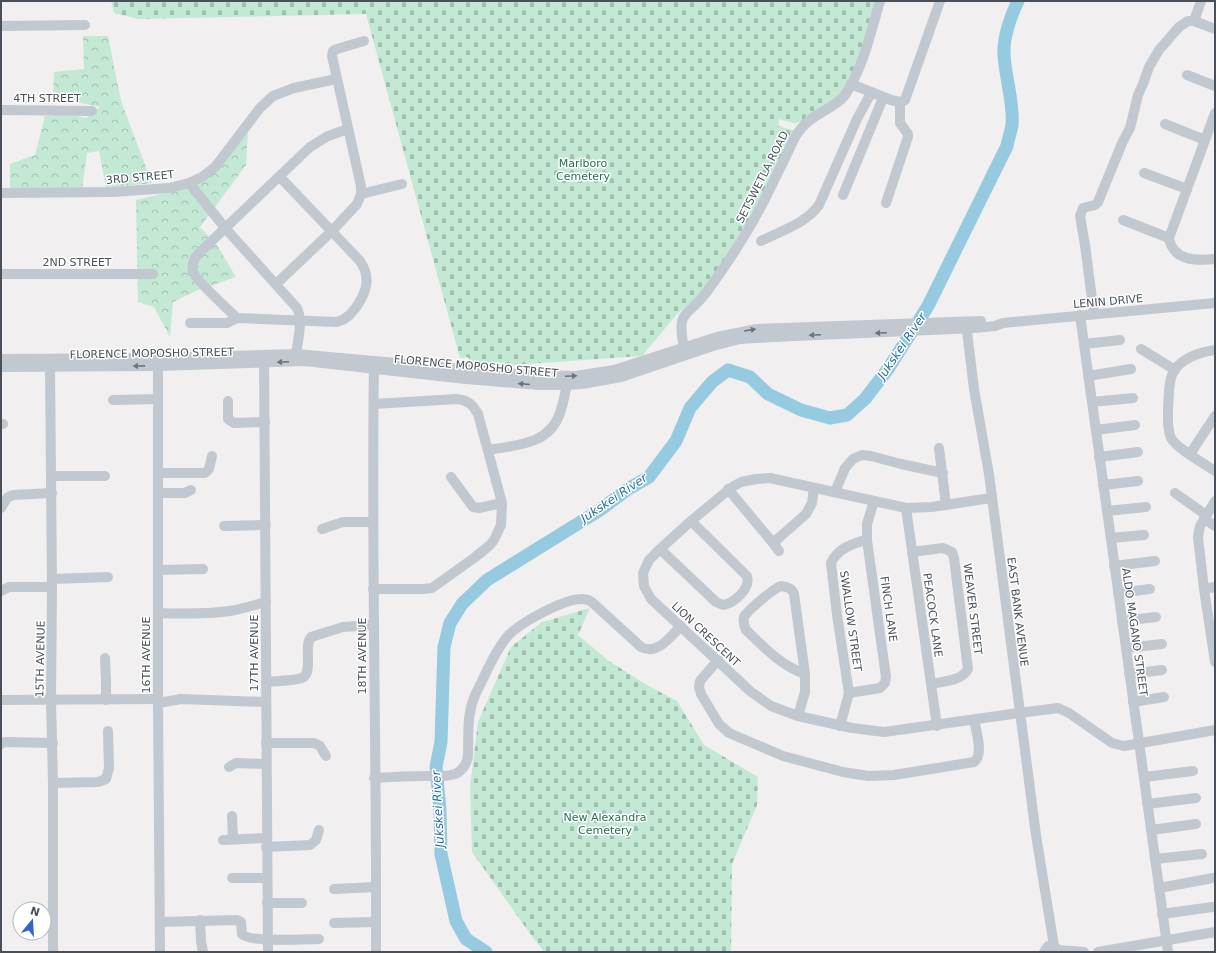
<svg xmlns="http://www.w3.org/2000/svg" width="1216" height="953" viewBox="0 0 1216 953" font-family="'DejaVu Sans',sans-serif">
<style>
.forest{fill:url(#forest-crowns)}
.cemetery{fill:url(#cemetery-stones)}
.lines{fill:none;stroke-linecap:round;stroke-linejoin:round}
.river{stroke:#95cae0;stroke-width:13}
.minor{stroke:#c1c8cf;stroke-width:10}
.oneway{fill:#6d747d}
.labels{text-anchor:middle;stroke-width:3;stroke-linejoin:round;paint-order:stroke}
.street-label{font-size:11px;fill:#49505a;stroke:#fff}
.park-label{font-size:11px;fill:#237252;stroke:#fff}
.water-label{font-size:12px;font-style:italic;fill:#1f7397;stroke:#fff}
</style>
<defs>
<pattern id="forest-crowns" width="20" height="18" patternUnits="userSpaceOnUse"><rect width="20" height="18" fill="#c3e9d5"/><path d="M2 6a3 3 0 1 1 6 0M12 15a3 3 0 1 1 6 0" fill="none" stroke="#a0bfb0"/></pattern>
<pattern id="cemetery-stones" width="16" height="16" patternUnits="userSpaceOnUse"><rect width="16" height="16" fill="#c3e9d5"/><path d="M2 7V4a2 2 0 0 1 4 0v3zM10 15v-3a2 2 0 0 1 4 0v3z" fill="#a0bfb0"/></pattern>
</defs>
<rect width="100%" height="100%" fill="#f1efef"/>
<g class="forest">
<path d="M83,36H108L121,101L152,183L106,188L99,151L87,153L82,190L10,192V164L35,155L45,116H77L86,118L100,107L53,97L54,72L84,69Z"/>
<path d="M248,132L246,165L200,227L217,245L236,277L198,290L173,302L170,337L154,307L138,302L136,200L174,191L217,169Z"/>
</g>
<g class="cemetery">
<path d="M111,1H878L856,73L841,99L804,121L793,123L779,119L778,126L796,131L761,203L704,291L678,313L642,356L484,367C476,366 472,364 468,357L460,358L366,14L138,19L114,13Z"/>
<path d="M590,608L578,635L609,661L647,685L677,701L704,745L758,777L757,805L732,864L731,952H544L526,928L472,852L470,787L478,722L511,647L542,622Z"/>
</g>
<g class="lines">
<path class="river" d="M486,952L466,939L456,921L441,854L440,810L436,767L441,742L444,647L450,623L462,604L487,580L600,510L628,489L649,477L676,441L690,408L712,382L728,370L750,377L768,394L801,410L830,418L847,415L865,399L888,369L928,306L1007,146C1008,139 1011,132 1012,125C1014,102 1005,77 1004,54C1003,38 1011,15 1018,1"/>
<g class="minor">
<path d="M1194,21L1201,1"/>
<path d="M1,26L85,25"/>
<path d="M1187,75L1215,86"/>
<path d="M851,84L891,100L900,102L905,100L940,1"/>
<path d="M1,110L92,111"/>
<path d="M1215,113L1169,238C1173,261 1196,261 1215,259"/>
<path d="M1165,124L1205,140"/>
<path d="M1144,173L1187,189"/>
<path d="M189,183L226,229L297,308C303,321 298,340 296,354"/>
<path d="M1,193L113,192L169,188L189,183L202,177L215,167L260,108L273,96L294,88L336,79"/>
<path d="M361,194L402,184"/>
<path d="M843,195L883,98"/>
<path d="M886,203L908,137V134L900,123V102"/>
<path d="M1123,220L1169,238"/>
<path d="M761,241C781,231 805,224 819,205L857,119L871,93"/>
<path d="M1,274H153"/>
<path d="M276,284L332,231L357,204L361,194V186L332,56L333,51L337,49L364,41"/>
<path d="M1094,314L1085,245L1080,216L1083,208L1095,205L1098,202L1123,141L1130,128L1138,95L1143,84L1149,67L1159,50L1179,27L1188,21H1194L1215,29"/>
<path d="M1080,315L1168,952"/>
<path d="M237,318C228,309 197,282 193,272C191,265 194,259 198,254L310,147L328,136L348,129"/>
<path d="M190,323H227L237,318L337,322C347,319 351,314 357,306C367,291 371,277 360,261L280,177"/>
<path d="M966,323L974,389L989,474L1036,835L1054,946"/>
<path d="M1084,344L1120,340"/>
<path d="M684,347C676,309 687,318 706,293C727,264 747,234 763,203C771,187 779,170 787,154C791,146 794,137 800,130C812,113 835,109 845,95C863,69 871,31 880,1"/>
<path d="M1141,349L1175,370"/>
<path d="M1215,350C1200,352 1178,359 1172,375C1168,385 1169,398 1168,408C1168,417 1167,430 1171,438C1176,448 1205,464 1215,471"/>
<path d="M264,356L268,952"/>
<path d="M1,359L158,358L296,354L530,375L576,376L614,370L717,337L757,329L981,321"/>
<path d="M158,360V699L160,952"/>
<path d="M374,363C371,559 377,756 376,952"/>
<path d="M1,367L158,366L305,361L466,379L539,385H567L582,384L621,377L713,346L740,339L773,337L975,328L995,326L1003,323L1215,303"/>
<path d="M50,367L52,587L51,701L53,783V952"/>
<path d="M1088,376L1131,369"/>
<path d="M113,400L158,399"/>
<path d="M228,401V419L234,423L265,422"/>
<path d="M1092,402L1133,398"/>
<path d="M1,424H3"/>
<path d="M1096,430L1135,425"/>
<path d="M939,448L946,505"/>
<path d="M488,450C517,445 549,445 560,413C563,404 565,394 567,385"/>
<path d="M1190,454L1215,416"/>
<path d="M1099,457L1138,452"/>
<path d="M158,473H205L209,469L212,456"/>
<path d="M51,476H105"/>
<path d="M451,477L473,507L479,508L502,503"/>
<path d="M1103,485L1138,481"/>
<path d="M728,489L773,543L806,514L812,503L814,488"/>
<path d="M835,492L845,468L853,459L862,455L871,456L901,464L943,473"/>
<path d="M158,493H185L191,490"/>
<path d="M1175,493L1206,515"/>
<path d="M991,498L932,507L906,508L779,480L770,478L756,479L741,482L732,487L691,521L660,549L649,560L643,573L644,586L651,599L750,691L771,706L798,716L852,728L884,732L1019,713L1058,708L1069,713L1112,743L1124,746L1215,730"/>
<path d="M1215,501L1200,526L1198,537L1204,589L1215,662"/>
<path d="M1,508L7,498L13,495L52,493"/>
<path d="M906,508L937,726"/>
<path d="M1107,511L1146,507"/>
<path d="M1204,519L1215,526"/>
<path d="M224,526L266,525"/>
<path d="M322,529L343,522H373"/>
<path d="M1111,538L1144,535"/>
<path d="M773,543L779,551"/>
<path d="M660,549L716,602L723,605C734,603 751,589 747,576L691,521"/>
<path d="M912,552L943,548L952,552L954,558L968,669C962,681 944,681 931,684"/>
<path d="M1114,566L1155,561"/>
<path d="M158,570L203,569"/>
<path d="M52,579L108,577"/>
<path d="M781,586C787,587 792,588 794,594L805,674C780,665 765,648 746,630C744,626 743,622 744,617C747,611 774,588 781,586Z"/>
<path d="M373,589H423L432,588L474,558L490,545L494,540L501,525L502,503L478,414C473,405 468,400 457,399L374,404"/>
<path d="M1204,589L1215,587"/>
<path d="M1,591L9,587H52"/>
<path d="M1118,593L1150,589"/>
<path d="M158,613C182,614 206,614 230,611C242,609 254,605 266,602"/>
<path d="M1122,621L1156,617"/>
<path d="M1126,648L1162,644"/>
<path d="M105,658L106,680V700"/>
<path d="M718,660L700,681L699,687L701,694L719,724L729,733L783,756L843,772L868,776L894,775L974,762C984,755 976,730 974,720"/>
<path d="M1129,674L1162,670"/>
<path d="M266,682C275,681 294,681 302,678C314,673 303,646 311,637L343,627L374,625"/>
<path d="M849,693L880,688L885,683L886,677L867,540V524L874,501"/>
<path d="M1,700L158,699"/>
<path d="M1133,702L1164,697"/>
<path d="M158,703L181,699L266,702"/>
<path d="M798,716L805,692V674"/>
<path d="M840,726L849,693L837,615L831,563C837,549 853,543 867,540"/>
<path d="M266,743H314L320,746L326,756"/>
<path d="M1,744L5,742L53,743"/>
<path d="M229,767L236,763L266,764"/>
<path d="M1144,777L1193,771"/>
<path d="M374,778C392,777 410,776 427,776C436,776 446,777 455,774C463,771 468,762 468,754C469,731 466,715 476,693C485,676 494,652 507,637C519,623 565,598 583,599C588,599 591,601 594,604L641,647C657,656 671,636 681,626"/>
<path d="M53,783L98,782L106,779L109,768L108,731"/>
<path d="M1147,804L1196,798"/>
<path d="M232,816L233,839"/>
<path d="M1151,830L1196,824"/>
<path d="M223,840L266,838"/>
<path d="M266,847L310,845L316,840L319,830"/>
<path d="M1155,859L1202,854"/>
<path d="M232,878H267"/>
<path d="M1159,888L1213,878"/>
<path d="M334,889L376,887"/>
<path d="M267,903H302"/>
<path d="M1162,914L1212,907"/>
<path d="M200,920L201,941L203,952"/>
<path d="M160,922L237,920L241,922L242,934C250,943 305,939 319,939"/>
<path d="M334,923L376,922"/>
<path d="M1058,950L1084,952"/>
<path d="M1044,952L1048,946H1054L1057,949"/>
<path d="M1098,952L1215,932"/>
</g>
</g>
<defs><path id="oneway-solid" d="M-6-.8H1V-3.2L6.5 0L1 3.2V.8H-6Z"/></defs>
<g class="oneway">
<use href="#oneway-solid" transform="translate(750 330) rotate(-9)"/>
<use href="#oneway-solid" transform="translate(881 333) rotate(177)"/>
<use href="#oneway-solid" transform="translate(815 335) rotate(178)"/>
<use href="#oneway-solid" transform="translate(283 362) rotate(178)"/>
<use href="#oneway-solid" transform="translate(139 366) rotate(179)"/>
<use href="#oneway-solid" transform="translate(571 376) rotate(-2)"/>
<use href="#oneway-solid" transform="translate(524 384) rotate(-175)"/>
</g>
<g class="labels">
<g class="street-label">
<text x="47" y="102">4TH STREET</text>
<text transform="translate(140 177) rotate(-5)" y="4">3RD STREET</text>
<text transform="translate(762 177) rotate(-63)" y="4">SETSWETLA ROAD</text>
<text x="77" y="266">2ND STREET</text>
<text transform="translate(1108 301) rotate(-5)" y="4">LENIN DRIVE</text>
<text transform="translate(152 353) rotate(-1)" y="4">FLORENCE MOPOSHO STREET</text>
<text transform="translate(476 366) rotate(5)" y="4">FLORENCE MOPOSHO STREET</text>
<text transform="translate(889 609) rotate(82)" y="4">FINCH LANE</text>
<text transform="translate(973 609) rotate(83)" y="4">WEAVER STREET</text>
<text transform="translate(1018 612) rotate(83)" y="4">EAST BANK AVENUE</text>
<text transform="translate(933 615) rotate(82)" y="4">PEACOCK LANE</text>
<text transform="translate(851 621) rotate(82)" y="4">SWALLOW STREET</text>
<text transform="translate(1135 632) rotate(82)" y="4">ALDO MAGANO STREET</text>
<text transform="translate(706 634) rotate(43)" y="4">LION CRESCENT</text>
<text transform="translate(254 653) rotate(-90)" y="4">17TH AVENUE</text>
<text transform="translate(146 655) rotate(-90)" y="4">16TH AVENUE</text>
<text transform="translate(362 656) rotate(-90)" y="4">18TH AVENUE</text>
<text transform="translate(40 659) rotate(-89)" y="4">15TH AVENUE</text>
</g>
<g class="park-label">
<text x="583" y="167">Marlboro<tspan x="583" dy="13">Cemetery</tspan></text>
<text x="605" y="821">New Alexandra<tspan x="605" dy="13">Cemetery</tspan></text>
</g>
<g class="water-label">
<text transform="translate(902 346) rotate(-56)" y="4">Jukskei River</text>
<text transform="translate(614 498) rotate(-34)" y="4">Jukskei River</text>
<text transform="translate(438 809) rotate(-93)" y="4">Jukskei River</text>
</g>
</g>
<rect width="1216" height="953" fill="none" stroke="#49505a" stroke-width="4"/>
<g transform="translate(32 921) rotate(18)"><circle r="19" fill="#ffffff" stroke="#b6b9bd"/>
<path d="M0-3L7 15L0 10L-7 15Z" fill="#3065c9"/>
<text y="-6" font-size="11" font-weight="bold" text-anchor="middle" fill="#49505a">N</text>
</g>
</svg>
